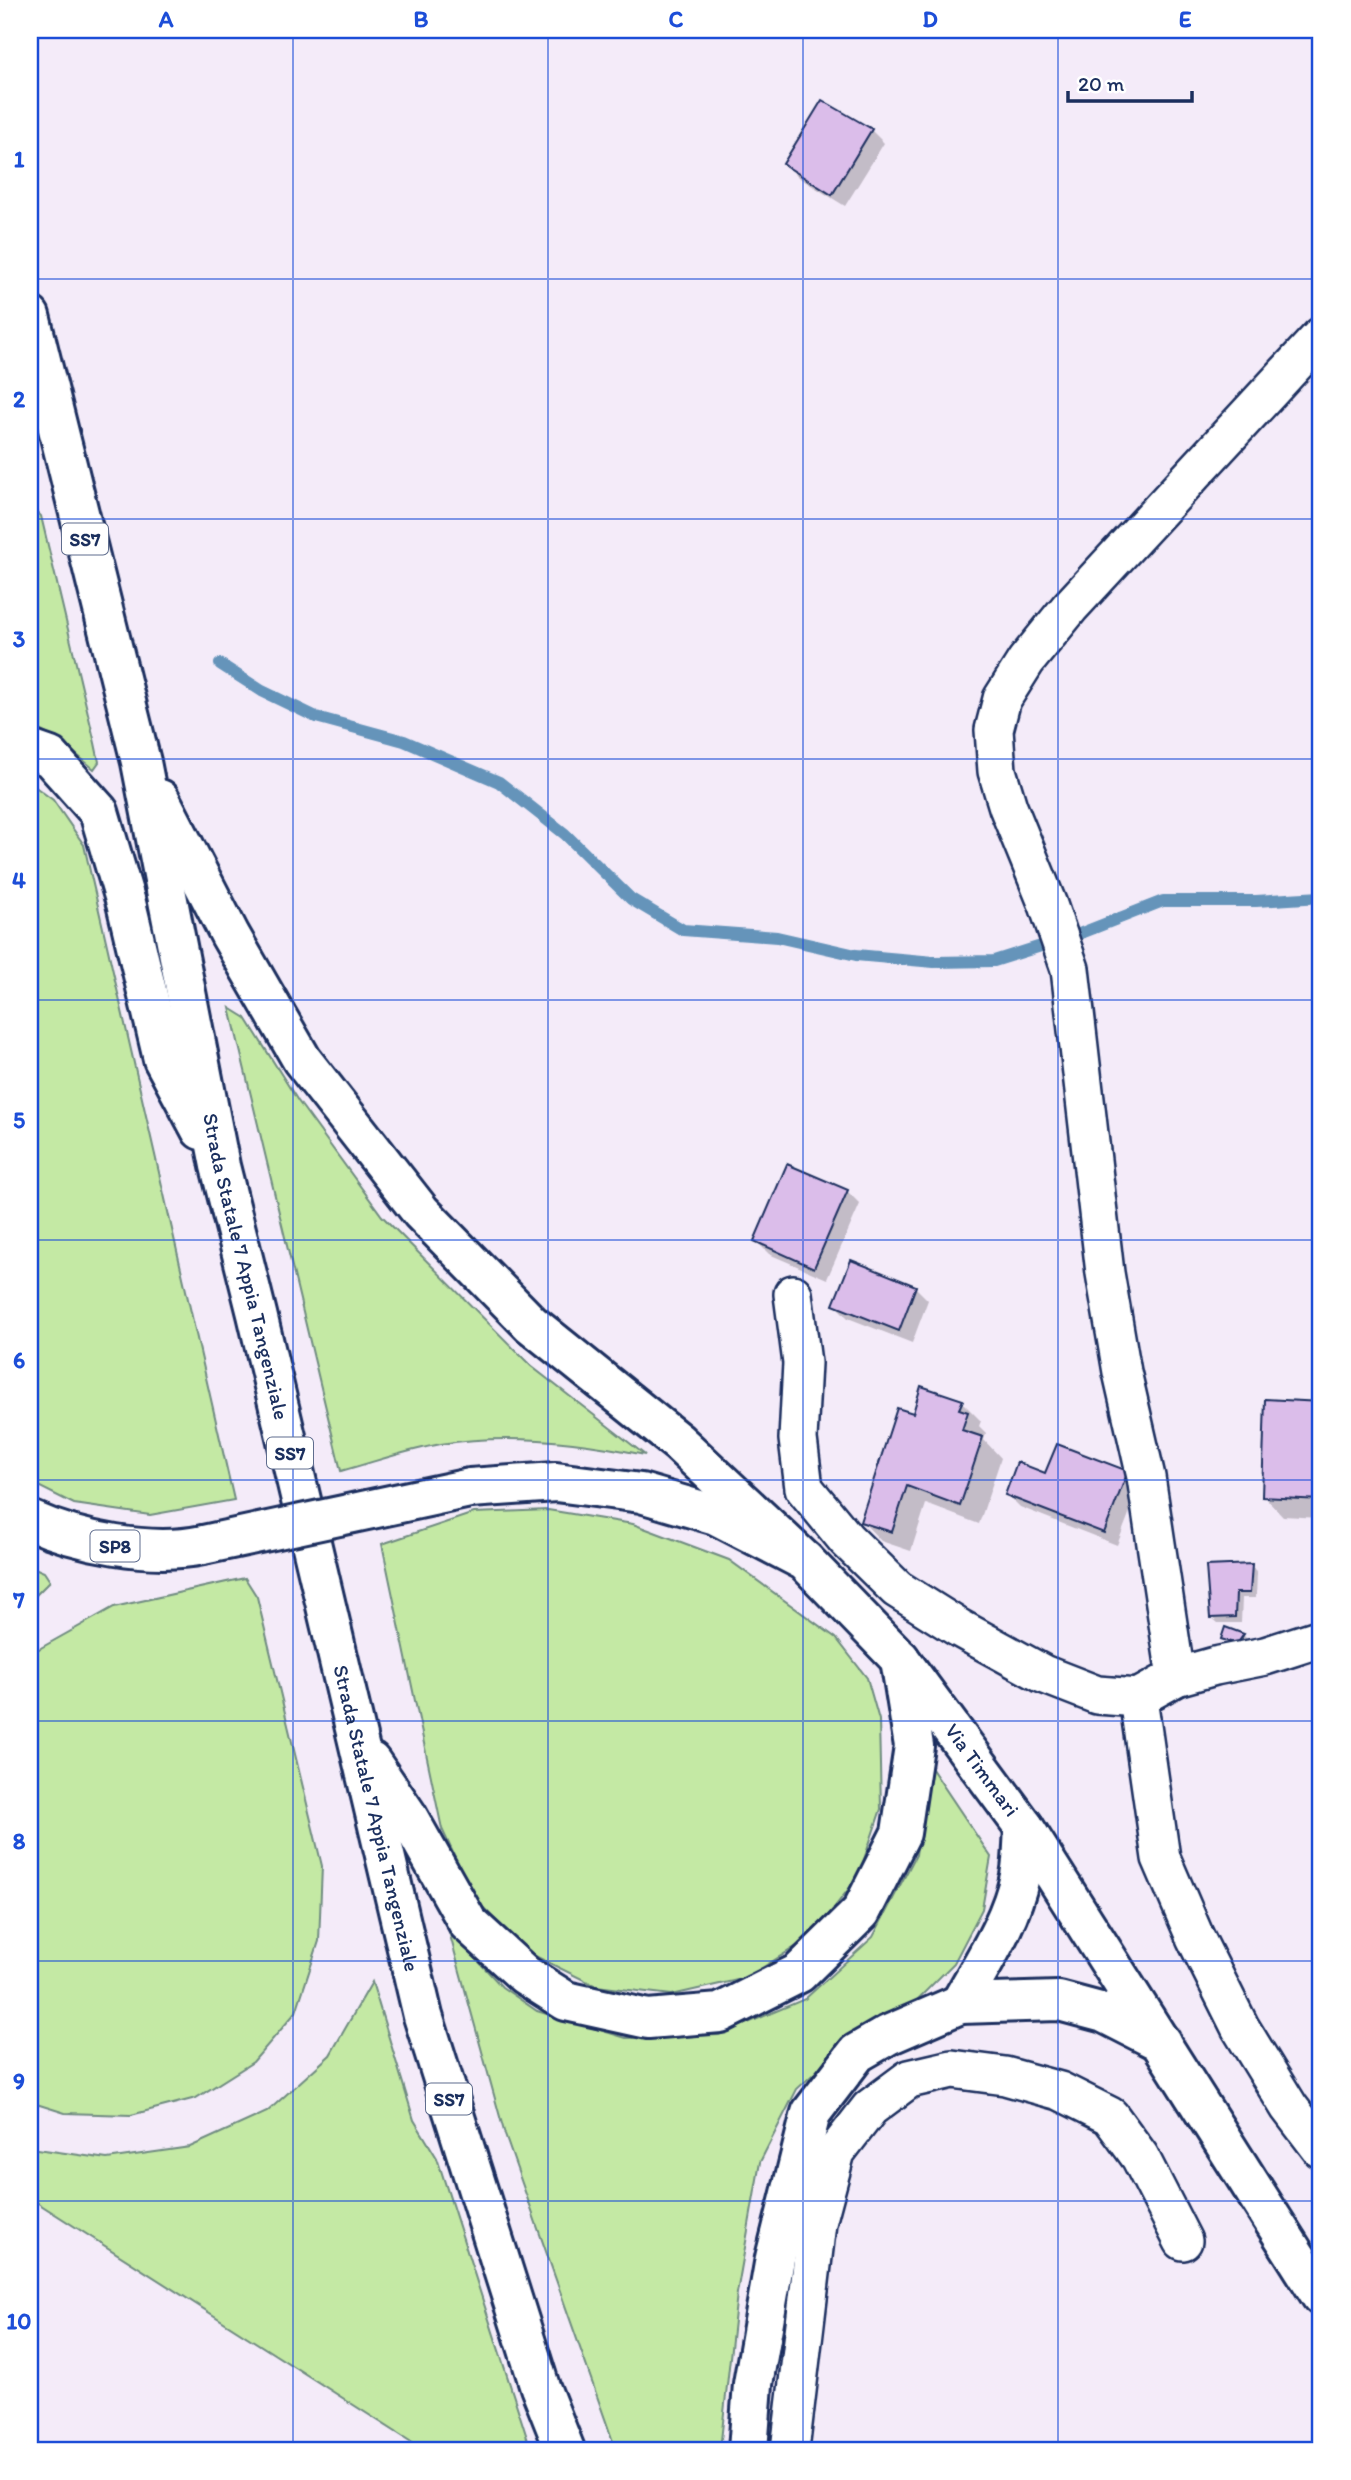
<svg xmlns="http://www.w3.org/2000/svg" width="1351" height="2480" viewBox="0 0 1351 2480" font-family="Itim,sans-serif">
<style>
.green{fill:#c4e9a4;stroke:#708c81;stroke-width:2}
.shadow{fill:#0003}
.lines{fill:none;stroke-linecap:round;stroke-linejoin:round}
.stream{stroke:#6594ba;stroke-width:12}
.building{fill:#dbbdea;stroke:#1b2f5e;stroke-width:2}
.minor-casing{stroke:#1b2f5e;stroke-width:42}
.secondary-casing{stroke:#1b2f5e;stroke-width:44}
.primary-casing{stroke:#1b2f5e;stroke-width:44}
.trunk-casing{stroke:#1b2f5e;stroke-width:44}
.minor{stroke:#fff;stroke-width:37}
.secondary{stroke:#fff;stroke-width:38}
.primary{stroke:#fff;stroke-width:38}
.trunk{stroke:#fff;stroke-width:38}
.primary-bridge-casing{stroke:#1b2f5e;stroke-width:44;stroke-linecap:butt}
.primary-bridge{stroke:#fff;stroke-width:38}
.grid{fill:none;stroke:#1d4ed8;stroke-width:2;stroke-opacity:0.55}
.labels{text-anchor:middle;stroke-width:6;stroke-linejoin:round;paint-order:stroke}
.shield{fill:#fff;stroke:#5f6d8e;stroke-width:2}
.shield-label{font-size:19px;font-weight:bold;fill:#1b2f5e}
.street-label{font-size:21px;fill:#1b2f5e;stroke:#fff}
.neatline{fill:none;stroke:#1d4ed8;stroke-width:2.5}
.grid-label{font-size:23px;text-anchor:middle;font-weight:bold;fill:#1d4ed8}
</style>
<rect width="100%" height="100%" fill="#f4ebf9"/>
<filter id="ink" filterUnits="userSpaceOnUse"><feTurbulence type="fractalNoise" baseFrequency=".0143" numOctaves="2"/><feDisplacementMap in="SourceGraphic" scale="14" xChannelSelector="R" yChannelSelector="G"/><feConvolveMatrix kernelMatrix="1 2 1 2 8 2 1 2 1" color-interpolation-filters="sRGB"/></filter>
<g filter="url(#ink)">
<g class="green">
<path d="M30,506L41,516L95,743L99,762L94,769L60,741L30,725Z"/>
<path d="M30,783L53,800L84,845L234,1500L150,1515L74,1504L30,1482Z"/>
<path d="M230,1008L246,1018L298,1101L382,1216L531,1366L645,1455C579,1441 508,1433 441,1444C407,1450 374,1462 341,1471Z"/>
<path d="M548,1510L633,1524L729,1560L836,1638L867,1678L879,1720L881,1809L858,1877L811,1937L746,1978L672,1995L596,1986L527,1952L474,1898L442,1829L382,1544L474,1513Z"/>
<path d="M30,1566L44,1572L50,1581L30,1601Z"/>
<path d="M245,1578L257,1597L322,1866L319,1941L296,2012L253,2062L196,2098L131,2115L65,2113L30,2102V1654L114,1607Z"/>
<path d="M928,1763L991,1857L982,1909L954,1963L912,2005L857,2034L797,2089L760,2162L737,2293L720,2450H616L505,2135L448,1928L502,1987L537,2011L626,2038L719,2035L805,1999L873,1937L916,1855Z"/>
<path d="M372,1982L414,2120L437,2158L531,2450H424L30,2198V2148L107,2159L190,2147L267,2112L330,2055Z"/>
</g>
<g class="shadow">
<path d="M871,130L884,143L845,206L798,177L785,164Z"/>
<path d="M847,1191L860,1204L827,1279L769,1254L756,1241Z"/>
<path d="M915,1287L928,1300L912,1343L848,1318L835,1305Z"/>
<path d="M1267,1401L1321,1403V1518L1283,1516L1264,1496Z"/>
<path d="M962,1402L981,1421L979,1426L986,1433L984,1440L1001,1458L979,1524L926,1504L911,1551L881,1541L862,1521L914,1416Z"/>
<path d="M1127,1473L1140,1486L1117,1545L1020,1507L1007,1494L1046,1475Z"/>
<path d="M1251,1566L1257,1572L1256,1598H1242L1241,1623H1218L1211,1617Z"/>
<path d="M1226,1629L1243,1635L1249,1641L1229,1645L1223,1639Z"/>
</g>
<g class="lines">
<path class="stream" d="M220,664L262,691L316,717L404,741L499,782L565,834L631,899L683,930L777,937L856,955L934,962L994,961L1079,934L1163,901H1256L1321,897"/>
</g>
<g class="building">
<path d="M822,100L872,129L832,195L783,164Z"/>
<path d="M787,1164L848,1190L814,1268L754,1241Z"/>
<path d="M851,1260L916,1286L899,1331L833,1305Z"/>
<path d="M921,1386L963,1400L959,1409L968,1412L962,1430L983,1437L960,1506L907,1486L892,1532L860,1522L897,1408L913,1413Z"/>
<path d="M1265,1399L1321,1402V1500L1262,1497Z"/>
<path d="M1057,1444L1128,1471L1104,1533L1005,1495L1017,1462L1045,1473Z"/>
<path d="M1252,1564L1250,1593H1236L1235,1617L1210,1618L1206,1566Z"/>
<path d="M1225,1627L1244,1634L1237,1644L1221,1639Z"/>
</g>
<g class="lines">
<g class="minor-casing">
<g id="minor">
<path d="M793,1294L802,1363L798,1439L804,1488L846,1539L897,1589L959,1628L1043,1674L1097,1695L1138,1698"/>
<path d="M1321,1638L1265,1656L1215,1666L1176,1677L1138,1698L1161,1858L1195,1937L1240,2027L1289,2107L1321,2149"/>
<path d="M1176,1677L1146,1477L1122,1372L1105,1273L1070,969L1048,905L1008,807L997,771L994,730L1002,699L1026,661L1070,607L1321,336"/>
<path d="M790,2450L817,2223L836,2152L870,2108L909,2079L952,2069L1005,2076L1060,2091L1110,2116L1140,2157L1183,2241"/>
</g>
</g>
<g class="secondary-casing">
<g id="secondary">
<path id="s1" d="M900,1659L1024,1827L1321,2296"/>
</g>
</g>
<g class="primary-casing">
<g id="primary">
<path d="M470,1488L556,1482L641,1493L716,1515L805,1561L900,1659"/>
<path d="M30,1520C78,1542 151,1556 203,1545"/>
</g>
</g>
<g class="trunk-casing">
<g id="trunk">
<path id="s2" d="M30,316L141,762L220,1166L257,1314L423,2016L540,2387L565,2450"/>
<path d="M30,750L50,757L99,812L126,903L163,1059L201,1130"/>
<path d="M160,799L230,935L302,1060L421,1212L531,1324L678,1442L805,1561"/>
<path d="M371,1762L407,1815L468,1923L525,1975L566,2001L648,2019L720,2013L799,1973L861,1912L901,1833L914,1746L900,1659"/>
<path d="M960,2004C982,1964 1011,1921 1020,1876C1023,1860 1023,1843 1024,1827"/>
<path d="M748,2450L753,2384L775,2258L811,2113L857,2053L888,2035L960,2004L1059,2001L1104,2013L1161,2042"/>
</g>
</g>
<use href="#minor" class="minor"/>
<use href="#secondary" class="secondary"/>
<use href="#primary" class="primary"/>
<use href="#trunk" class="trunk"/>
<g class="primary-bridge-casing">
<path id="primary-bridge" d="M203,1545L470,1488"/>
</g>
<use href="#primary-bridge" class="primary-bridge"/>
</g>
</g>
<path class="grid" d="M293,30V2450M548,30V2450M803,30V2450M1058,30V2450M30,279H1321M30,519H1321M30,759H1321M30,1000H1321M30,1240H1321M30,1480H1321M30,1721H1321M30,1961H1321M30,2201H1321"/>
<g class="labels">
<g class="shield">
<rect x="62" y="523.5" width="46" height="31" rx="5"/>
<rect x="267" y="1437.5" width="46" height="31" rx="5"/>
<rect x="90.5" y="1530.5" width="49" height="31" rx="5"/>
<rect x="426" y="2083.5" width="46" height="31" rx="5"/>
</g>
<g class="shield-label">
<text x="85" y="546">SS7</text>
<text x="290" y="1460">SS7</text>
<text x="115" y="1553">SP8</text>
<text x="449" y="2106">SS7</text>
</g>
<g class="street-label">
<text dy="7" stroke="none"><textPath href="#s2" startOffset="975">Strada Statale 7 Appia Tangenziale</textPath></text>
<text dy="7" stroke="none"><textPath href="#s1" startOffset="138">Via Timmari</textPath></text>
<text dy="7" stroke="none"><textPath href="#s2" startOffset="1542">Strada Statale 7 Appia Tangenziale</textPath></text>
</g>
</g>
<rect width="1351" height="2480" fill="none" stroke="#fff" stroke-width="77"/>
<path d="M1068 91v10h124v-10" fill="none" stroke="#1b2f5e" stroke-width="3.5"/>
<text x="1078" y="91" font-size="21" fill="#1b2f5e" stroke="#ffffff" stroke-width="5" paint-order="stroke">20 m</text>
<rect x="38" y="38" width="1274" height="2404" class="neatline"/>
<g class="grid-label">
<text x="166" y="27">A</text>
<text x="421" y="27">B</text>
<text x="676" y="27">C</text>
<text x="930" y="27">D</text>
<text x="1185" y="27">E</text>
<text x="19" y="167">1</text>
<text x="19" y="407">2</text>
<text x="19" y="647">3</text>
<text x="19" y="888">4</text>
<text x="19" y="1128">5</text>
<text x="19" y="1368">6</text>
<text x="19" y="1608">7</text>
<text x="19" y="1849">8</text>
<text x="19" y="2089">9</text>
<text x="19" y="2329">10</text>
</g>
</svg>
